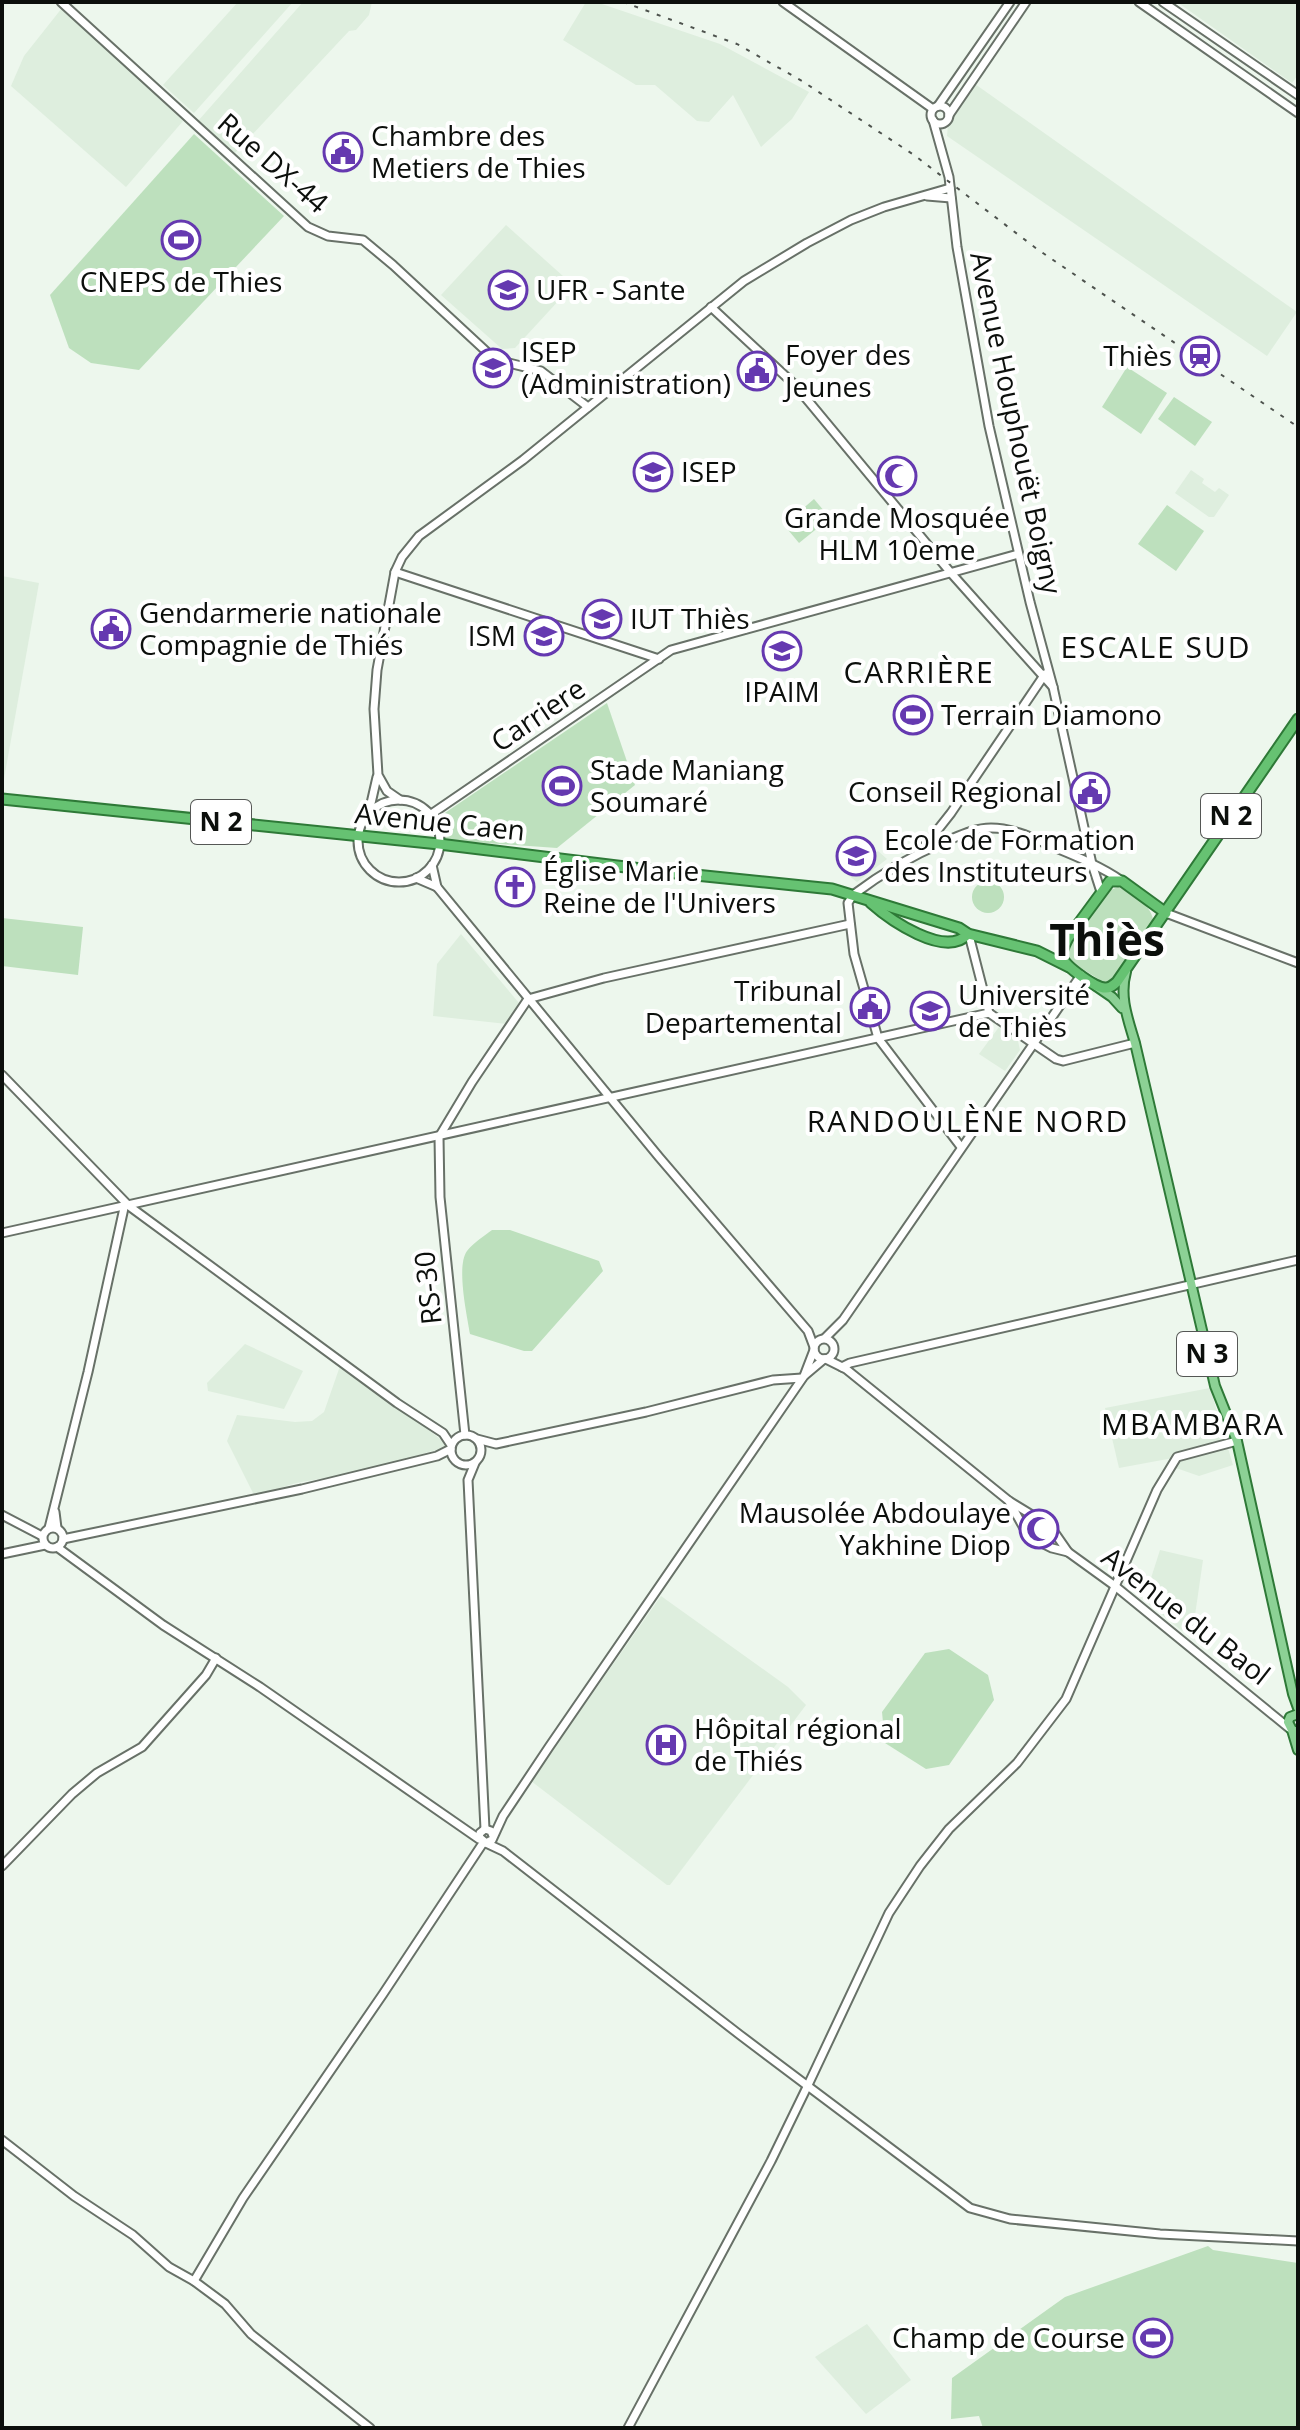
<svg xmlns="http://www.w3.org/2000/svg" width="1300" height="2430" viewBox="0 0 1300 2430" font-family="'Open Sans',sans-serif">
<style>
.built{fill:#deeede}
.green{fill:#bde0bd}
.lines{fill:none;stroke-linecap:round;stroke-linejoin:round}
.tertiary-casing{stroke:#687168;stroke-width:11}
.secondary-casing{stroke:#687168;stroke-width:11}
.primary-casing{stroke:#2e7937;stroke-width:12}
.trunk-casing{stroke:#2e7937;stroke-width:13}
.tertiary{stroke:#fff;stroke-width:7}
.secondary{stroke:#fff;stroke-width:7}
.primary{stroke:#8cd195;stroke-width:8}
.trunk{stroke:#66c272;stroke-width:9}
.rail{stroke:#4e534e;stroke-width:2;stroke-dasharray:4 8;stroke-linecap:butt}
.labels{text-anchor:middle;stroke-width:8;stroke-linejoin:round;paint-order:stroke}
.shield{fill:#fff;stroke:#555755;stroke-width:2}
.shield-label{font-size:26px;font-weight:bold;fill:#0c0f0c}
.poi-label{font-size:28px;fill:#0c0f0c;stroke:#fff;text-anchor:start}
.street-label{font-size:28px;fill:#0c0f0c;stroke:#fff}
.neighbourhood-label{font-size:30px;letter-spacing:2px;fill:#0c0f0c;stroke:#fff}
.town-label{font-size:44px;font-weight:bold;fill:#0c0f0c;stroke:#fff}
</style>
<rect width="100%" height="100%" fill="#edf7ed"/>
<g class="built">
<path d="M238,2H293L194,113L163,85Z"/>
<path d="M303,2H372L369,15L356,30L349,31L235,153L198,121Z"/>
<path d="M586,2H596L720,44L809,92L792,119L761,147L733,95L709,122L697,121L655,85H636L563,40Z"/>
<path d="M1177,2H1298V75L1292,83Z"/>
<path d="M62,8L183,121L126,187L11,86L24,56Z"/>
<path d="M975,84L1297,312L1267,356L947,136L948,125Z"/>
<path d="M506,225L573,285L515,348L502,349L441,295Z"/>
<path d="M1191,470L1204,479L1202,483L1215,492L1219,488L1229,495L1214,517H1209L1175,493Z"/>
<path d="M2,576L39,583L4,779L2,778Z"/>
<path d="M861,836L870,843L862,853L869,859L878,851L887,859L857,882L839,868Z"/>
<path d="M461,934L519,1003L507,1024L433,1016L437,964Z"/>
<path d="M999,1027L1018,1041L1020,1050L1005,1071L979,1054Z"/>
<path d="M245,1344L303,1371L284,1409L208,1391L207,1383Z"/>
<path d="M340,1366L393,1402L449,1446L365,1471L296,1483L264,1493H253L227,1441L237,1415L295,1422L312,1421L324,1412Z"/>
<path d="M1210,1388L1233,1465L1199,1476L1176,1468L1173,1458L1119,1468L1105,1408Z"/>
<path d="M1160,1550L1203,1560L1193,1629L1182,1631L1144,1600Z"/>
<path d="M661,1596L788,1687L806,1705L670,1885H667L531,1781Z"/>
<path d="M867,2324L911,2380L866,2414L815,2357Z"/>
</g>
<g class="green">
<path d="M194,134L284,216L139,370L91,363L69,348L50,295Z"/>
<path d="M1127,367L1167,393L1141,434L1102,407Z"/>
<path d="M1174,397L1212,422L1195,446L1158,419Z"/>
<path d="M814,499L830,518L799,543L784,525Z"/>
<path d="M1167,505L1204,531L1176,571L1138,544Z"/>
<path d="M607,703L635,785L557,848L443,840L439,817Z"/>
<circle cx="988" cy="897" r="16"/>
<path d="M1118,887C1132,894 1154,906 1153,923L1114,980L1105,983L1071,962L1068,953L1070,945L1108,891Z"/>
<path d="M2,918L83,927L78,975L2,966Z"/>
<path d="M492,1230H510L599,1261L603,1271L532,1351H524L470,1334C467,1315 456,1266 467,1251C473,1243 484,1236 492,1230Z"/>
<path d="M949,1649L988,1675L994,1700L949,1765L926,1769L885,1743L882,1712L925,1653Z"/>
<path d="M1208,2246L1213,2250L1298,2263V2428H983L979,2416L951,2419L952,2378L1065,2297Z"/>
</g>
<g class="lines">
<g class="tertiary-casing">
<g id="tertiary">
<path d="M61,2L308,227L328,236L363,240L393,265L489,354L509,363L541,371L588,407"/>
<path d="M783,2L933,109"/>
<path d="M711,307L795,385L951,573L1053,687"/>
<path d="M395,572L659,659"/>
<path d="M430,815L671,650L1018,554"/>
<path d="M921,851L951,813L1045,674"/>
<path d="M853,895L848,903L854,954L878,1038L961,1147"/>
<path d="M969,935L989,1013L1056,1059L1063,1061L1135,1043"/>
<path d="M2,1075L129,1206L397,1403L443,1433L451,1445"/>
<path d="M2,1233L989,1013"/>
<path d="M842,1367L850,1363L1298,1260"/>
<circle cx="466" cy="1450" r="15"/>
<path d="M465,1435L440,1197L439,1137L472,1082L528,999L604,978L850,924"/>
<path d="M477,1439L496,1444L646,1412L773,1380L802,1378"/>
<path d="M475,1463L468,1480L485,1829"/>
<path d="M55,1512L57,1528"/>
<path d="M49,1528L88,1372L124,1208"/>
<path d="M63,1539L302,1489L437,1456L451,1449"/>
<path d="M2,1554L45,1545"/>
<path d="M2,1866L72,1794L97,1773L142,1747L206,1675L216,1658"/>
<path d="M808,2085L889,1913L920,1866L949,1829L1017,1763L1066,1699L1157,1490L1177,1457L1237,1441"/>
<path d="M2,2140L74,2196L133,2235L169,2267L194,2281L225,2304L251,2334L370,2428"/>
<path d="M194,2281L243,2198L383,1994L483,1843"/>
</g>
</g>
<g class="secondary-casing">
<g id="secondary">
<path d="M1139,2L1298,113"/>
<path d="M1163,2L1298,95"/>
<path d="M938,106L1010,2"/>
<circle cx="940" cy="115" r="9"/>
<path d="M949,115L1026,2"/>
<path d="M933,120L949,177L957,247L989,426L1030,602L1053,687L1092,864L1101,892"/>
<path d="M927,196L951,198"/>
<path d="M400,800L387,791L378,775L374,709L377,670L395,572L402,557L419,536L523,460L744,281L807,243L851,220L884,207L950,188"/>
<circle cx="399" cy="841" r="41"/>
<path d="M369,812L377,777"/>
<path d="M432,865L437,887L659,1157L808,1331L814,1347"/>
<path d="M416,878L437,887"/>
<path d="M853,895C882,873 911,856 944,842C959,836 974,828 991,828C1014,828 1035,839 1056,848C1078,857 1102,867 1122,881"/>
<path d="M1166,913L1298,963"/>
<path d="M825,1338L843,1320L1081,975"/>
<circle cx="824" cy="1349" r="10"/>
<path d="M826,1359L846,1369L1009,1501L1050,1526L1068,1552"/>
<path d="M805,1375L824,1359"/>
<path d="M1009,1501L1025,1530L1036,1540L1052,1548L1068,1552L1115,1586L1289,1728"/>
<path d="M2,1515L42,1536"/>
<circle cx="53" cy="1538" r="10"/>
<path d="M57,1547L163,1625L260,1687L479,1839"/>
<path d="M493,1836L491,1831L485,1829L480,1833L479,1837L486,1843L492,1840L503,1816L549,1747L804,1376L814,1350"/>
<path d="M486,1843L503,1851L740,2035L970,2208L1010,2219L1160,2234L1298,2241"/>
<path d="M628,2428L771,2161L808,2085"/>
</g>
</g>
<g class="primary-casing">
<g id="primary">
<path d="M1126,972C1119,997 1128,1019 1135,1043L1215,1386L1237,1441L1293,1694L1298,1708"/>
<path d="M1096,986L1112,997L1122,1008"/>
<path d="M1298,1714L1290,1717L1288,1722L1292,1730L1298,1732"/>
<path d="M1292,1730L1298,1750"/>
</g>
</g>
<g class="trunk-casing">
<g id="trunk">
<path d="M2,799L439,844L666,872L832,889L959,928L968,934L1037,951L1069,967"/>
<path d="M871,903C889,919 945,959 968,934"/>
<path d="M1166,913L1122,881H1110L1068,938C1065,944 1061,951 1062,957C1065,966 1096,989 1106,988C1111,988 1113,985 1117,982L1298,719"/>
</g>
</g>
<use href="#tertiary" class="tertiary"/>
<use href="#secondary" class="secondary"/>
<use href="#primary" class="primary"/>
<use href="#trunk" class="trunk"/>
<path class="rail" d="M623,2L737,44L802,81L914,155L1037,249L1298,427"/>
</g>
<defs>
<g id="civic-ring" transform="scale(2)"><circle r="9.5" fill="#fff" stroke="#6539b0" stroke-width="1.5"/><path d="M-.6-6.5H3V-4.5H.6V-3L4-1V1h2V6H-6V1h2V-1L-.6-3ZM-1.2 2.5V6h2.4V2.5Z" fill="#6539b0"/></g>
<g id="stadium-ring" transform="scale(2)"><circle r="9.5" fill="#fff" stroke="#6539b0" stroke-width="1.5"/><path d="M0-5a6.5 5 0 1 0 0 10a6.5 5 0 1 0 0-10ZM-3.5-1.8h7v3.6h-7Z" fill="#6539b0"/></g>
<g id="university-ring" transform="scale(2)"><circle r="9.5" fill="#fff" stroke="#6539b0" stroke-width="1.5"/><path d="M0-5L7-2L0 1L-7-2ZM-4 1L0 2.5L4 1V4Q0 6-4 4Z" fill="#6539b0"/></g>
<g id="station-ring" transform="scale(2)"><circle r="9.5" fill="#fff" stroke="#6539b0" stroke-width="1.5"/><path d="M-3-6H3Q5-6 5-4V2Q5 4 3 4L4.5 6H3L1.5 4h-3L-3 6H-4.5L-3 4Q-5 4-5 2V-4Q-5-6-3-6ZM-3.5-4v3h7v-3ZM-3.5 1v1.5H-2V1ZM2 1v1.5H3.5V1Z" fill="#6539b0"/></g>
<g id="mosque-ring" transform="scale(2)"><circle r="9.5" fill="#fff" stroke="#6539b0" stroke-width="1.5"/><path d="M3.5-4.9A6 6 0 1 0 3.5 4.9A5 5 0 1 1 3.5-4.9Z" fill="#6539b0"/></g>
<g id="church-ring" transform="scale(2)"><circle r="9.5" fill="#fff" stroke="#6539b0" stroke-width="1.5"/><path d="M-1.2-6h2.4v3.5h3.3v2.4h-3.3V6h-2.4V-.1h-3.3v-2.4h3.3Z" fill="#6539b0"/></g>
<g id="hospital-ring" transform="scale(2)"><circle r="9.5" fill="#fff" stroke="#6539b0" stroke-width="1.5"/><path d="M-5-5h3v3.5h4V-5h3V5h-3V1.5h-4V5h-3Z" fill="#6539b0"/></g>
</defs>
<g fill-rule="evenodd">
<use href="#civic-ring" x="343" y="152"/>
<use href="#stadium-ring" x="181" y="240"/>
<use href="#university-ring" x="508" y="290"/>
<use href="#station-ring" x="1200" y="356"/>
<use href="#university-ring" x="493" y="368"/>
<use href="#civic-ring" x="757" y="371"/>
<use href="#university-ring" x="653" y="472"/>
<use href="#mosque-ring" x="897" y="476"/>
<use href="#university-ring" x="602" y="619"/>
<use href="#civic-ring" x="111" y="629"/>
<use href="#university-ring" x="544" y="636"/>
<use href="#university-ring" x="782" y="651"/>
<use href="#stadium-ring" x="913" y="715"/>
<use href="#stadium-ring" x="562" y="786"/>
<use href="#civic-ring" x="1090" y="792"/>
<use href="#university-ring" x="856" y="856"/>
<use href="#church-ring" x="515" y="887"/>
<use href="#civic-ring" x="870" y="1007"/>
<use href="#university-ring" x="930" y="1011"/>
<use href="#mosque-ring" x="1039" y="1529"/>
<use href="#hospital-ring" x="666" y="1745"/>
<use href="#stadium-ring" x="1153" y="2338"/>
</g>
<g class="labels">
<g class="shield">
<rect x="1201" y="794" width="60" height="44" rx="6"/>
<rect x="191" y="800" width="60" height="44" rx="6"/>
<rect x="1177" y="1332" width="60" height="44" rx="6"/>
</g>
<g class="shield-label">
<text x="1231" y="825">N 2</text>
<text x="221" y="831">N 2</text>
<text x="1207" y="1363">N 3</text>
</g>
<g class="poi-label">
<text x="371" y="146">Chambre des<tspan x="371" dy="32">Metiers de Thies</tspan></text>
<text x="181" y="292" text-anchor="middle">CNEPS de Thies</text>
<text x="536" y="300">UFR - Sante</text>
<text x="521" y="362">ISEP<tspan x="521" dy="32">(Administration)</tspan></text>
<text x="785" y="365">Foyer des<tspan x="785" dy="32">Jeunes</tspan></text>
<text x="1172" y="366" text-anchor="end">Thiès</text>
<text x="681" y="482">ISEP</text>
<text x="897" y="528" text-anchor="middle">Grande Mosquée<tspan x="897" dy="32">HLM 10eme</tspan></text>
<text x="139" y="623">Gendarmerie nationale<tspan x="139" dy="32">Compagnie de Thiés</tspan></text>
<text x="630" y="629">IUT Thiès</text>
<text x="516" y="646" text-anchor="end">ISM</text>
<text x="782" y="702" text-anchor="middle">IPAIM</text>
<text x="941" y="725">Terrain Diamono</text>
<text x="590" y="780">Stade Maniang<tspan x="590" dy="32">Soumaré</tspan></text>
<text x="1062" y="802" text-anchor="end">Conseil Regional</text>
<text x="884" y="850">Ecole de Formation<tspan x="884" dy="32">des Instituteurs</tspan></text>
<text x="543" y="881">Église Marie<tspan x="543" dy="32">Reine de l'Univers</tspan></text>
<text x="842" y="1001" text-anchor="end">Tribunal<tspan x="842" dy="32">Departemental</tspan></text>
<text x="958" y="1005">Université<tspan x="958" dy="32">de Thiès</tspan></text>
<text x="1011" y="1523" text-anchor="end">Mausolée Abdoulaye<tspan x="1011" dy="32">Yakhine Diop</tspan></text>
<text x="694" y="1739">Hôpital régional<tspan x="694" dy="32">de Thiés</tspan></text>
<text x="1125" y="2348" text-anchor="end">Champ de Course</text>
</g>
<g class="street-label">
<text transform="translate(273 163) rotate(41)" y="10">Rue DX-44</text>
<text transform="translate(1016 423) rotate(78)" y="10">Avenue Houphouët Boigny</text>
<text transform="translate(538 715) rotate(-34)" y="10">Carriere</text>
<text transform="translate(440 822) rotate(6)" y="10">Avenue Caen</text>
<text transform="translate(428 1288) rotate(-96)" y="10">RS-30</text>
<text transform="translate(1186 1616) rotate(38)" y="10">Avenue du Baol</text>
</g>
<g class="neighbourhood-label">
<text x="1156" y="658">ESCALE SUD</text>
<text x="919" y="683">CARRIÈRE</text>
<text x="968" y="1132">RANDOULÈNE NORD</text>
<text x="1193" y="1435">MBAMBARA</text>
</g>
<g class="town-label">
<text x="1107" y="956">Thiès</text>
</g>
</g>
<rect width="1300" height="2430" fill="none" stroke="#0c0f0c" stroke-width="8"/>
</svg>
